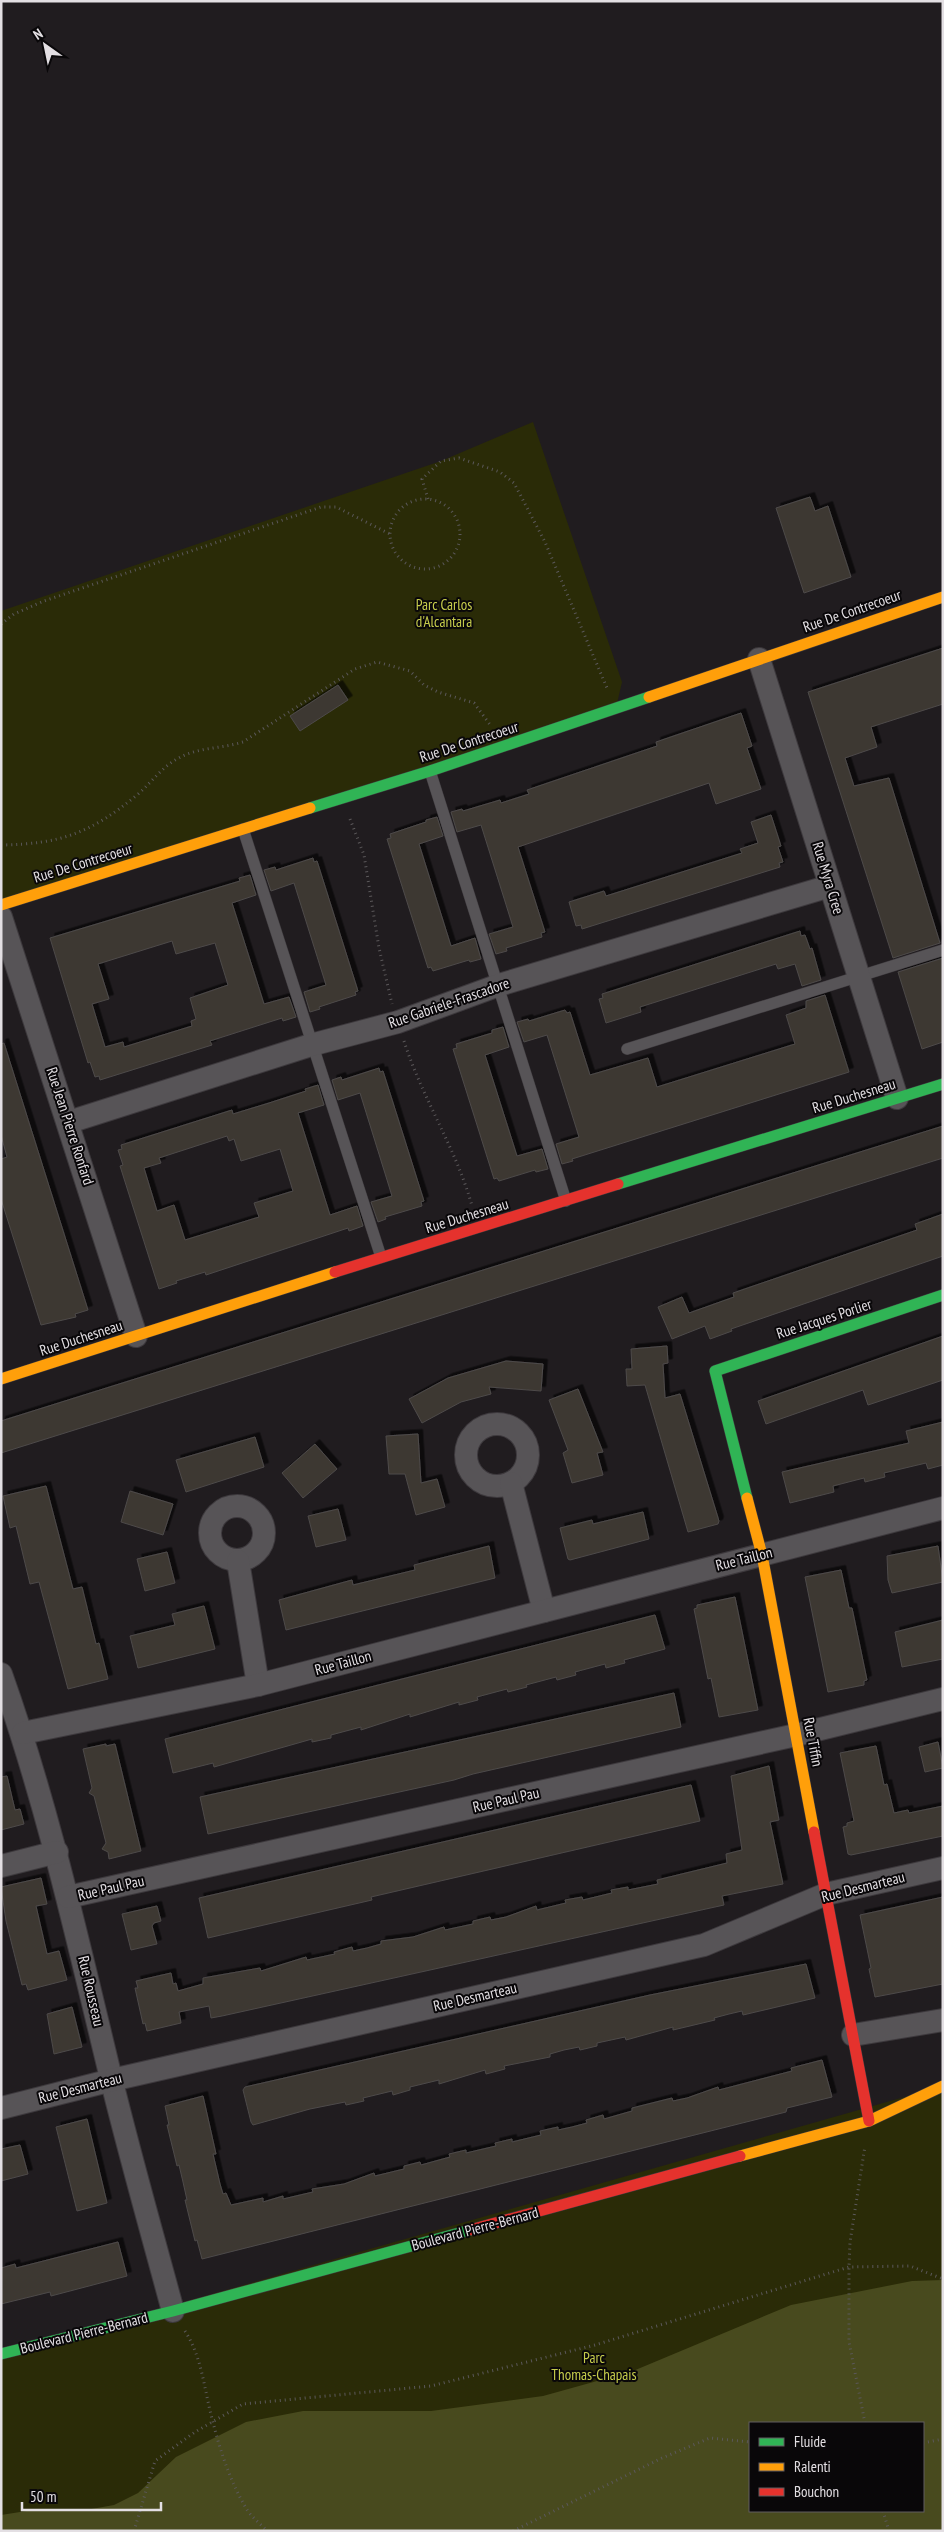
<svg xmlns="http://www.w3.org/2000/svg" width="944" height="2532" viewBox="0 0 944 2532" font-family="'PT Sans Narrow',sans-serif">
<style>
.green{fill:#2a2b07;fill-rule:evenodd}
.forest{fill:#484a1e;fill-rule:evenodd}
.building{fill:#3e3831;stroke:#4d4a4a;fill-rule:evenodd;filter:url(#shadow)}
.lines{fill:none;stroke-linecap:round;stroke-linejoin:round}
.lane-casing{stroke:#3d393d;stroke-width:12}
.street-casing{stroke:#3d393d;stroke-width:24}
.fast-casing{stroke:#3d393d;stroke-width:12}
.slow-casing{stroke:#3d393d;stroke-width:12}
.jam-casing{stroke:#3d393d;stroke-width:12}
.path{stroke:#5b585a;stroke-width:3;stroke-dasharray:1 4;stroke-linecap:butt}
.lane{stroke:#575457;stroke-width:11}
.street{stroke:#575457;stroke-width:22}
.fast{stroke:#30b455;stroke-width:11}
.slow{stroke:#ff9f0a;stroke-width:11}
.jam{stroke:#e5322d;stroke-width:11}
.labels{text-anchor:middle;stroke-width:4;stroke-linejoin:round;paint-order:stroke}
.park-label{font-size:15px;fill:#c7cd4c;stroke:#090709}
.street-label{font-size:15px;fill:#e3dfe3;stroke:#090709}
</style>
<defs>
<filter id="shadow"><feDropShadow dx="4.5" dy="-4.5" stdDeviation="0" flood-color="#0009"/></filter>
</defs>
<rect width="100%" height="100%" fill="#201c1f"/>
<g class="green">
<path d="M533,422L622,682L616,708L1,905V611L441,461Z"/>
<path d="M943,2086V2531H1V2354ZM750,2423H923V2511H750Z"/>
</g>
<path class="forest" d="M943,2280V2531H1V2515L39,2509L80,2511L114,2505L138,2493L176,2457L246,2422L303,2411H431L543,2396L633,2371L791,2305L912,2281ZM750,2423H923V2511H750Z"/>
<g class="building">
<path d="M810,497L815,511L828,506L851,577L804,593L776,508Z"/>
<path d="M943,648V704L871,727L877,747L845,758L854,786L889,778L940,943L893,958L808,692Z"/>
<path d="M338,685L348,700L300,731L290,716Z"/>
<path d="M741,713L752,746L747,748L761,789L716,804L709,783L518,847L545,932L541,933L542,937L506,948L507,951L496,954L489,934L513,927L481,825L457,832L451,812L462,809L463,811L500,800L501,803L529,794L527,790L657,746L656,742Z"/>
<path d="M771,815L781,846L778,847L783,862L779,863L780,867L582,929L581,925L576,926L569,902L604,891L606,896L742,853L740,849L758,843L751,822Z"/>
<path d="M437,817L443,836L419,844L451,946L475,938L481,959L470,962L469,960L433,971L431,967L428,968L387,839L391,838L390,834L426,822V820Z"/>
<path d="M313,858L314,862L317,861L358,991L355,992L356,995L319,1007L320,1009L310,1012L304,992L326,985L294,883L271,891L264,870L275,867L276,870Z"/>
<path d="M250,875L256,895L232,903L264,1004L289,997L296,1017L283,1021L282,1018L210,1041L212,1045L100,1080L99,1076L95,1077L90,1062L88,1063L50,938L240,881L239,878ZM172,941L176,954L215,943L228,985L190,998L196,1019L191,1021L192,1026L124,1047L123,1042L105,1047L92,1004L109,999L98,964Z"/>
<path d="M800,931L801,936L805,935L810,949L812,948L821,980L802,986L795,964L778,969L776,964L640,1007L641,1012L606,1023L599,999L603,998L602,994Z"/>
<path d="M943,958V1042L922,1049L898,972Z"/>
<path d="M825,995L849,1072L572,1159L573,1161L562,1164L556,1144L579,1137L547,1035L524,1042L517,1022L528,1019L529,1021L565,1010L567,1013L570,1012L590,1075L648,1058L657,1087L795,1044L786,1015L806,1008V1001Z"/>
<path d="M503,1027L509,1047L485,1055L517,1156L542,1149L548,1169L536,1172L535,1170L499,1181L497,1178L494,1179L453,1049L457,1048L456,1044L492,1033V1030Z"/>
<path d="M4,1043L88,1310L75,1314L76,1317L41,1325L1,1199V1159L7,1157L1,1135V1044Z"/>
<path d="M379,1068L380,1072L383,1071L424,1201L421,1202L422,1206L385,1217L386,1219L378,1222L371,1202L392,1196L360,1093L338,1100L332,1080L341,1077L342,1080Z"/>
<path d="M318,1085L324,1105L298,1113L330,1215L357,1206L363,1226L349,1231L348,1228L206,1275L205,1272L176,1281L177,1283L159,1289L120,1166L123,1165L118,1150L122,1149L121,1145L232,1110L233,1114L269,1103L306,1091L305,1089ZM227,1136L229,1141L234,1139L241,1161L280,1149L293,1191L254,1203L259,1217L185,1240L174,1205L157,1211L144,1168L161,1163L159,1158Z"/>
<path d="M943,1126V1158L1,1453V1421Z"/>
<path d="M943,1214V1256L731,1329L732,1331L710,1339L705,1326L672,1339L658,1307L682,1297L689,1313L734,1297L733,1293L917,1230L915,1224Z"/>
<path d="M943,1336V1380L868,1405L863,1390L766,1424L758,1401Z"/>
<path d="M667,1346L668,1363L663,1364L665,1398L680,1394L719,1521L718,1524L688,1532L645,1385L627,1386L626,1369H632L631,1349Z"/>
<path d="M506,1361L543,1364L541,1391L489,1387L491,1394L461,1402L422,1423L409,1399L448,1378Z"/>
<path d="M578,1389L603,1452L597,1453L603,1475L572,1483L563,1453L568,1450L549,1400Z"/>
<path d="M943,1422V1465L928,1469L926,1463L884,1473L885,1477L865,1482L864,1478L833,1486L834,1492L790,1503L782,1472L909,1443L906,1431Z"/>
<path d="M418,1434L421,1483L437,1479L445,1507L416,1515L405,1474H389L386,1436Z"/>
<path d="M255,1437L264,1467L186,1492L176,1460Z"/>
<path d="M315,1444L337,1469L303,1498L282,1473Z"/>
<path d="M46,1486L73,1589L82,1587L96,1644L99,1643L108,1679L68,1689L39,1582L30,1584L16,1526L10,1528L3,1496Z"/>
<path d="M130,1491L173,1504L163,1535L121,1522Z"/>
<path d="M338,1509L346,1540L316,1547L308,1516Z"/>
<path d="M643,1512L649,1539L570,1560L568,1559L560,1528L592,1520L593,1524Z"/>
<path d="M489,1546L495,1578L286,1630L279,1600L352,1580L353,1585L415,1570L414,1565Z"/>
<path d="M938,1546L943,1582L892,1593L888,1580L887,1556Z"/>
<path d="M167,1552L175,1583L145,1591L137,1559Z"/>
<path d="M841,1570L849,1608H852L867,1680L864,1681V1685L828,1692L805,1577Z"/>
<path d="M735,1597L758,1710L719,1717L711,1678L708,1679L694,1609L697,1608V1605Z"/>
<path d="M204,1606L215,1649L138,1668L130,1636L175,1625L172,1614Z"/>
<path d="M655,1615L665,1649L624,1660L625,1663L606,1668L605,1664L575,1672L576,1675L557,1680L556,1677L526,1685L527,1687L508,1692L507,1689L477,1697L478,1700L459,1705V1702L410,1717V1714L361,1730V1727L331,1735V1738L312,1742V1739L214,1767L213,1763L173,1773L165,1739Z"/>
<path d="M943,1620V1659L902,1667L895,1632Z"/>
<path d="M674,1693L681,1727L473,1774L454,1780L208,1834L200,1797Z"/>
<path d="M938,1742L943,1768L925,1772L919,1747Z"/>
<path d="M106,1744V1746L115,1744L141,1851L109,1859L108,1852L102,1849L106,1843L94,1796L89,1793L92,1788L83,1749Z"/>
<path d="M876,1746L884,1785L887,1784L894,1813L908,1810L909,1813L943,1806V1836L851,1855L848,1854L843,1827L847,1826V1823L854,1821L840,1753Z"/>
<path d="M769,1766L779,1820L770,1822L783,1884L722,1896L724,1905L222,2016L211,2018L209,2006L179,2012L181,2023L147,2031L145,2023L143,2024L135,1988H138L136,1981L171,1973L173,1984L176,1983L178,1991L203,1984V1978L260,1968L261,1971L306,1957L307,1960L335,1954L334,1952L352,1947L353,1951L367,1948L381,1944V1941L413,1937L444,1927L445,1930L473,1924V1921L490,1917L491,1920L506,1917L536,1906L537,1910L566,1903L565,1900L582,1897L583,1900L612,1893L611,1890L628,1887V1890L658,1884L657,1880L727,1863L726,1854L742,1850L731,1776Z"/>
<path d="M7,1776L15,1810L20,1809L24,1824L1,1830V1777Z"/>
<path d="M691,1785L700,1821L371,1897L372,1900L208,1938L199,1898Z"/>
<path d="M41,1878L47,1904L36,1906L47,1954L59,1951L67,1980L28,1990L26,1984L22,1985L6,1921L1,1887Z"/>
<path d="M943,1897V1984L875,1997L869,1969L871,1968L860,1915Z"/>
<path d="M157,1906L161,1921L154,1923L152,1926L157,1944L131,1950L122,1914Z"/>
<path d="M806,1964L815,1998L743,2015L742,2011L729,2014L714,2018L715,2020L673,2030V2027L626,2040L625,2037L597,2043V2046L580,2050L579,2047L564,2050L550,2054V2057L504,2066L505,2069L486,2074L485,2070L439,2084V2080L410,2087V2090L393,2095L392,2091L363,2098L364,2101L346,2105L345,2102L310,2109L253,2125L251,2122L243,2090L245,2087L650,1995Z"/>
<path d="M72,2007L82,2047L54,2054L47,2014Z"/>
<path d="M822,2060L832,2097L787,2108L786,2112L202,2259L197,2240L195,2241L185,2200H187L183,2182L179,2165L177,2166L167,2125H169L165,2106L203,2096L216,2154H213L220,2184L223,2194L226,2193L231,2205L263,2198V2202L283,2196V2199L313,2192L312,2189L344,2184L374,2173L375,2176L404,2169V2166L420,2162L421,2165L450,2157L449,2154L466,2150V2153L496,2146L495,2143L512,2139V2142L541,2135L540,2131L558,2127V2130L572,2127L587,2123L586,2120L603,2115L604,2119L632,2111V2108L672,2098L673,2101L687,2098L718,2087L719,2090L792,2071L791,2068Z"/>
<path d="M87,2119L107,2203L77,2211L56,2127Z"/>
<path d="M20,2145L28,2174L1,2181V2149Z"/>
<path d="M118,2242L127,2276L51,2296L50,2292L1,2304V2268L15,2264L16,2268Z"/>
</g>
<g class="lines">
<g class="lane-casing">
<g id="lane">
<path d="M430,771L566,1201"/>
<path d="M243,829L381,1257"/>
<path d="M627,1049L943,950"/>
</g>
</g>
<g class="street-casing">
<g id="street">
<path d="M759,659L897,1098"/>
<path d="M1,917L136,1336"/>
<path d="M69,1122L311,1045L398,1022L499,985L830,886"/>
<circle cx="497" cy="1455" r="31"/>
<path d="M511,1483L544,1611"/>
<circle cx="237" cy="1533" r="27"/>
<path d="M238,1561L258,1685"/>
<path d="M1,1674C48,1806 78,1942 111,2078C130,2156 152,2233 173,2311"/>
<path d="M23,1733L258,1685L943,1508"/>
<path d="M1,1866L57,1852"/>
<path d="M68,1897L796,1735L943,1699"/>
<path d="M853,2035L943,2020"/>
<path d="M1,2108L112,2080L704,1945L826,1894L943,1868"/>
</g>
</g>
<g class="fast-casing">
<g id="fast">
<path d="M310,808L430,771L649,697"/>
<path d="M618,1184L943,1084"/>
<path d="M747,1498L715,1371L943,1295"/>
<path d="M1,2354L173,2311L470,2230"/>
</g>
</g>
<g class="slow-casing">
<g id="slow">
<path d="M649,697L943,597"/>
<path d="M1,905L310,808"/>
<path d="M1,1379L335,1272"/>
<path d="M747,1498L762,1555L814,1832"/>
<path d="M740,2156L869,2121L943,2086"/>
</g>
</g>
<g class="jam-casing">
<g id="jam">
<path d="M335,1272L618,1184"/>
<path d="M814,1832L869,2121"/>
<path d="M470,2230L740,2156"/>
</g>
</g>
<g class="path">
<path d="M428,499L422,479L441,461L459,458L500,472L514,483L545,542L607,688"/>
<circle cx="425" cy="534" r="35"/>
<path d="M1,624L14,614L44,601L321,507H336L390,534"/>
<path d="M350,819L364,855L379,948L392,1004"/>
<path d="M1,845C61,844 91,833 137,795C151,783 161,768 177,759C197,747 221,749 243,742L355,669L377,662L410,671L424,685L438,692L474,703L491,726"/>
<path d="M404,1041C422,1098 456,1148 472,1206"/>
<path d="M185,2331C203,2359 204,2391 213,2422C220,2451 231,2483 246,2508C251,2517 261,2524 267,2531"/>
<path d="M865,2423L849,2342V2267L850,2242L865,2146"/>
<path d="M923,2443L943,2439"/>
<path d="M883,2511L889,2531"/>
<path d="M134,2531L155,2461L195,2432L243,2404L431,2386L595,2345L849,2267L910,2266L943,2279"/>
<path d="M513,2531L662,2458L710,2438L750,2442"/>
</g>
<use href="#lane" class="lane"/>
<use href="#street" class="street"/>
<use href="#fast" class="fast"/>
<use href="#slow" class="slow"/>
<use href="#jam" class="jam"/>
</g>
<g class="labels">
<g class="park-label">
<text x="444" y="610">Parc Carlos<tspan x="444" dy="17">d'Alcantara</tspan></text>
<text x="594" y="2363">Parc<tspan x="594" dy="17">Thomas-Chapais</tspan></text>
</g>
<g class="street-label">
<text transform="translate(852 611) rotate(-19)" y="5">Rue De Contrecoeur</text>
<text transform="translate(469 742) rotate(-18)" y="5">Rue De Contrecoeur</text>
<text transform="translate(83 863) rotate(-17)" y="5">Rue De Contrecoeur</text>
<text transform="translate(828 878) rotate(73)" y="5">Rue Myra Cree</text>
<text transform="translate(449 1003) rotate(-19)" y="5">Rue Gabriele-Frascadore</text>
<text transform="translate(854 1096) rotate(-17)" y="5">Rue Duchesneau</text>
<text transform="translate(70 1126) rotate(72)" y="5">Rue Jean Pierre Ronfard</text>
<text transform="translate(467 1216) rotate(-17)" y="5">Rue Duchesneau</text>
<text transform="translate(824 1319) rotate(-18)" y="5">Rue Jacques Porlier</text>
<text transform="translate(81 1338) rotate(-18)" y="5">Rue Duchesneau</text>
<text transform="translate(744 1559) rotate(-14)" y="5">Rue Taillon</text>
<text transform="translate(343 1663) rotate(-15)" y="5">Rue Taillon</text>
<text transform="translate(813 1742) rotate(79)" y="5">Rue Tiffin</text>
<text transform="translate(506 1800) rotate(-13)" y="5">Rue Paul Pau</text>
<text transform="translate(863 1887) rotate(-14)" y="5">Rue Desmarteau</text>
<text transform="translate(111 1888) rotate(-13)" y="5">Rue Paul Pau</text>
<text transform="translate(91 1991) rotate(77)" y="5">Rue Rousseau</text>
<text transform="translate(475 1997) rotate(-13)" y="5">Rue Desmarteau</text>
<text transform="translate(80 2088) rotate(-14)" y="5">Rue Desmarteau</text>
<text transform="translate(475 2229) rotate(-15)" y="5">Boulevard Pierre-Bernard</text>
<text transform="translate(84 2333) rotate(-14)" y="5">Boulevard Pierre-Bernard</text>
</g>
</g>
<rect width="944" height="2532" fill="none" stroke="#e3dfe3" stroke-width="5"/>
<rect x="749" y="2422" width="175" height="90" fill="#090709" stroke="#605d60"/>
<rect x="759" y="2438" width="25" height="8" fill="#30b455" stroke="#605d60"/>
<text x="794" y="2447" font-size="15" fill="#e3dfe3">Fluide</text>
<rect x="759" y="2463" width="25" height="8" fill="#ff9f0a" stroke="#605d60"/>
<text x="794" y="2472" font-size="15" fill="#e3dfe3">Ralenti</text>
<rect x="759" y="2488" width="25" height="8" fill="#e5322d" stroke="#605d60"/>
<text x="794" y="2497" font-size="15" fill="#e3dfe3">Bouchon</text>
<g transform="translate(45 45) rotate(327)" stroke="#090709" stroke-width="4" paint-order="stroke">
<path d="M0-4L9 19L0 12L-9 19Z" fill="#e3dfe3"/>
<text y="-8" font-size="14" font-weight="bold" text-anchor="middle" fill="#e3dfe3">N</text>
</g>
<path d="M22 2502v8h139v-8" fill="none" stroke="#e3dfe3" stroke-width="2.5"/>
<text x="30" y="2502" font-size="15" fill="#e3dfe3" stroke="#090709" stroke-width="4" paint-order="stroke">50 m</text>
</svg>
